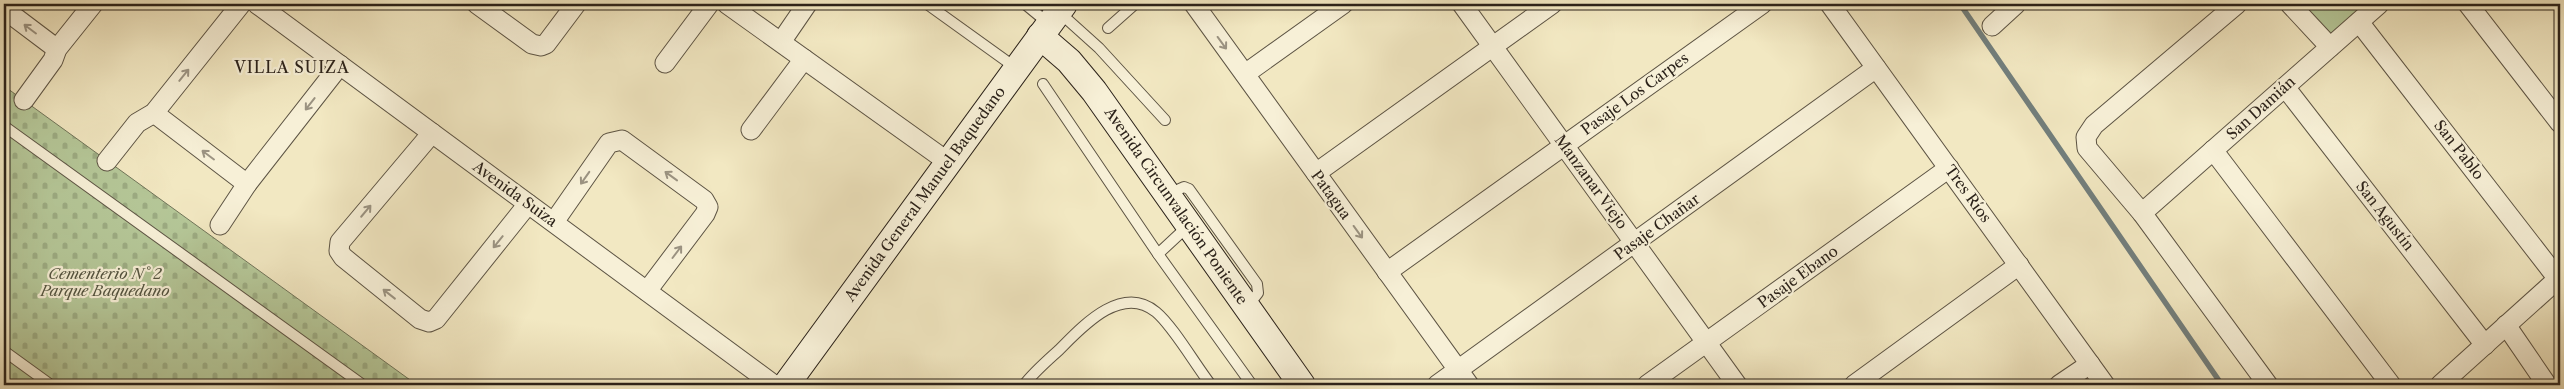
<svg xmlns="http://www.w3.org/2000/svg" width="2564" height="389" viewBox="0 0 2564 389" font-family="'Libre Caslon Text',serif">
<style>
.cemetery{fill:url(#cemetery-stones);stroke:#707459}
.green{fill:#b5c798;stroke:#707459}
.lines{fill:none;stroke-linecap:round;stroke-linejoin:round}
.stream{stroke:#727f7d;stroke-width:5.5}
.lane-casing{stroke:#5d5444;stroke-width:12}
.street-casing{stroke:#5d5444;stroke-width:21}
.secondary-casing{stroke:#2b221a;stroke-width:28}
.lane{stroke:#f7f0d7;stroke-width:10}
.street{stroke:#f7f0d7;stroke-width:19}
.secondary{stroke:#f7f0d7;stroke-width:26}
.oneway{stroke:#9b9382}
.labels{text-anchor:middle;stroke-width:4.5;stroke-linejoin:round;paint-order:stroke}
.street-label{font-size:15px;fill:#2b221a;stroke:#f7f0d7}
.park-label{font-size:15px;font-style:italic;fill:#545440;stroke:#f7f0d7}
.neighbourhood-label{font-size:16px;letter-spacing:1px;fill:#2b221a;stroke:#f7f0d7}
</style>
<defs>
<pattern id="cemetery-stones" width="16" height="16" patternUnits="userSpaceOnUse" patternTransform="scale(1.25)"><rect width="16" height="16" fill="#b5c798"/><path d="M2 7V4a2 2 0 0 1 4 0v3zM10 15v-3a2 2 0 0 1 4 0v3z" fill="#9cab82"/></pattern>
</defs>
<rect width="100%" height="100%" fill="#f2e8c2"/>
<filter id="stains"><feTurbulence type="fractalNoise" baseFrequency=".004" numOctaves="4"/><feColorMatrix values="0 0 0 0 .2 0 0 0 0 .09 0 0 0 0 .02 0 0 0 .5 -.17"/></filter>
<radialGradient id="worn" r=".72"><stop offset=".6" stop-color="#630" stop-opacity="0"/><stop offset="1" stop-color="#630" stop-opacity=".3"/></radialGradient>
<path class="cemetery" d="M4,86L417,385H4Z"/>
<path class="green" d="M2300,4H2369L2330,39Z"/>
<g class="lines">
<path class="stream" d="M1960,4L2222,385"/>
<g class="lane-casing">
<g id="lane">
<path d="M927,4L1016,68"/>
<path d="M1025,4L1048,23"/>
<path d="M1059,12L1099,48L1165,120"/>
<path d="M1108,28L1135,4"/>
<path d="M1043,84L1158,254L1188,226"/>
<path d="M4,126L363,385"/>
<path d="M1168,194L1184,187L1189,189L1257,284L1258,293L1247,307"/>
<path d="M1158,254L1252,385"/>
<path d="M4,351L51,385"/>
<path d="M1024,385C1034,372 1047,361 1059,350C1081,328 1121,283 1156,312C1173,326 1196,366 1211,385"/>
</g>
</g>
<g class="street-casing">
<g id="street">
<path d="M257,4L774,385"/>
<path d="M477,4L532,44L541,46L546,44L576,4"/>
<path d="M727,4L948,162"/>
<path d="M1194,4L1469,385"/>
<path d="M1462,4L1737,385"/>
<path d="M1830,4L2105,385"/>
<path d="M2237,4L2094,125L2086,137L2087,148L2142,213L2268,385"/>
<path d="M2290,4L2330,47"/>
<path d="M2468,4L2560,123"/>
<path d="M4,9L57,49"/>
<path d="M2359,22L2558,279"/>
<path d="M1992,26L2016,4"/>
<path d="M781,42L807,4"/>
<path d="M665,63L709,4"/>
<path d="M1245,74L1343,4"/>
<path d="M2285,87L2485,345"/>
<path d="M24,100L53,60L57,49L93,4"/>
<path d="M154,113L247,184"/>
<path d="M751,130L804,59"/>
<path d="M432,133L340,242L339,251L343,257L420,319L429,322L436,319L528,204"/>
<path d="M2213,150L2391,385"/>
<path d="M107,161L137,123L154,113L241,4"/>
<path d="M1316,173L1552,4"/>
<path d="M2142,213L2379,4"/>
<path d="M554,222L609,143L622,140L704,200L708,207L705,214L647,291"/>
<path d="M220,225L247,184L340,65"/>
<path d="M1387,272L1762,4"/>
<path d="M2506,325L2547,385"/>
<path d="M1437,385L1876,68"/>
<path d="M1647,385L1949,168"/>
<path d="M1854,385L2019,265"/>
<path d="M2059,385L2090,364"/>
<path d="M2440,385L2560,277"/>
</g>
</g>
<g class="secondary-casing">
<g id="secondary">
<path d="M1040,36L1069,61L1094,91L1302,385"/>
<path d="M786,385L1064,4"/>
</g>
</g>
<use href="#lane" class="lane"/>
<use href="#street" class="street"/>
<use href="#secondary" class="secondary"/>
</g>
<defs><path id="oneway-shaft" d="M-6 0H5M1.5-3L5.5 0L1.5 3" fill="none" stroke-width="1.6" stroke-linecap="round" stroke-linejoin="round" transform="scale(1.25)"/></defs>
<g class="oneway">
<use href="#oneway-shaft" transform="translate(30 29) rotate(-143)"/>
<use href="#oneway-shaft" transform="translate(1222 43) rotate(54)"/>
<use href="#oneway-shaft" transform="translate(184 75) rotate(-51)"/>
<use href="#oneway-shaft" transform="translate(310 104) rotate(128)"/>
<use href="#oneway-shaft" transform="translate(208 155) rotate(-143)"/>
<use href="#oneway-shaft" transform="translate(671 176) rotate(-144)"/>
<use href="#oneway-shaft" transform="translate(585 178) rotate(125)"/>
<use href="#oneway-shaft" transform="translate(366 211) rotate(-50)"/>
<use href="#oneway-shaft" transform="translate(1358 232) rotate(54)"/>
<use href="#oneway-shaft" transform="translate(498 242) rotate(129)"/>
<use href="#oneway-shaft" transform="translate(677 252) rotate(-53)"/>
<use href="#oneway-shaft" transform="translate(389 294) rotate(-142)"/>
</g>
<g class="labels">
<g class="street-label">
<text transform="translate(1635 94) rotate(-36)" y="5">Pasaje Los Carpes</text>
<text transform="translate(2261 108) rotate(-42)" y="5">San Damián</text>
<text transform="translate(2459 150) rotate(52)" y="5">San Pablo</text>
<text transform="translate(1591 182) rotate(54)" y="5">Manzanar Viejo</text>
<text transform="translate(515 194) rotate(36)" y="5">Avenida Suiza</text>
<text transform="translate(925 194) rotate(-54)" y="5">Avenida General Manuel Baquedano</text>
<text transform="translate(1968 194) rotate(54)" y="5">Tres Ríos</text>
<text transform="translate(1331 195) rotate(54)" y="5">Patagua</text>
<text transform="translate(1176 206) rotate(55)" y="5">Avenida Circunvalación Poniente</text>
<text transform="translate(2385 216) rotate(52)" y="5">San Agustín</text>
<text transform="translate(1657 227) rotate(-36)" y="5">Pasaje Chañar</text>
<text transform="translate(1798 277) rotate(-36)" y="5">Pasaje Ebano</text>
</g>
<g class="park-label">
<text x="105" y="279">Cementerio N° 2<tspan x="105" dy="17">Parque Baquedano</tspan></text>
</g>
<g class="neighbourhood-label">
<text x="292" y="73">VILLA SUIZA</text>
</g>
</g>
<rect width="2564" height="389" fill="none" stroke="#f2e8c2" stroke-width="20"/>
<rect x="5" y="5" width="2554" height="379" fill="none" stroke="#2b221a" stroke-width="2.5"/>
<rect x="10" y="10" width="2544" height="369" fill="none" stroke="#2b221a"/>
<rect width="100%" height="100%" filter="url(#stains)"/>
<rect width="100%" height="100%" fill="url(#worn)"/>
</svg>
